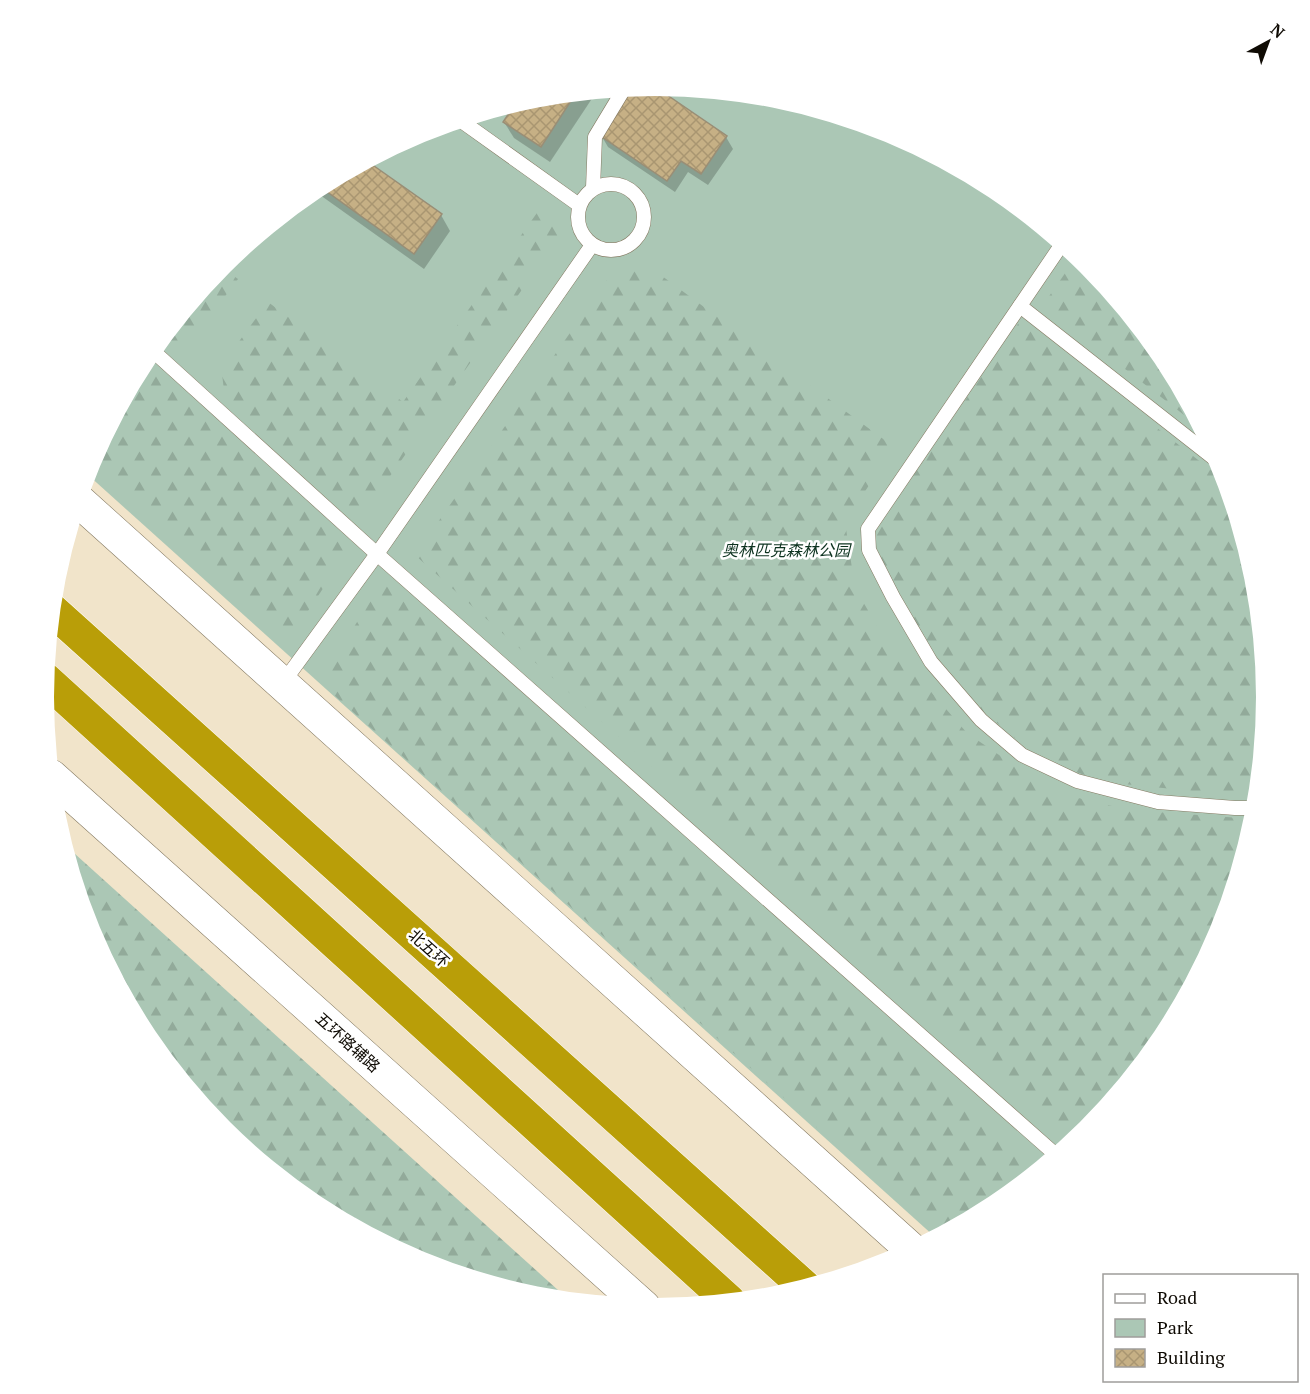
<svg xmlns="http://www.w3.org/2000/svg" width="1310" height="1394" viewBox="0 0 1310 1394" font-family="'PT Serif','Noto Sans SC',serif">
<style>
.green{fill:#abc7b5}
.forest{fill:url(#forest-firs)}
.shadow{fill:#0003}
.building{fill:url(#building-cross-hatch);stroke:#998e76;stroke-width:1.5}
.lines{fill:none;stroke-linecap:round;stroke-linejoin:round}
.lane-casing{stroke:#857a62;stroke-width:15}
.secondary-casing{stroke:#857a62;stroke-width:34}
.highway-casing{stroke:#fff;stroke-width:34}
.lane{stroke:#fff;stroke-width:14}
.secondary{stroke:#fff;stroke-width:33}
.highway{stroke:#b99e08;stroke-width:33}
.labels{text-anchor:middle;stroke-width:5;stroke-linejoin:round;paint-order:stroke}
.park-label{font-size:16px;font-style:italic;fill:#0c321f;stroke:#fff}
.street-label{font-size:16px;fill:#0f0b04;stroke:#fff}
</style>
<defs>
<pattern id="forest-firs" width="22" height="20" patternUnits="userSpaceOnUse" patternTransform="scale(1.5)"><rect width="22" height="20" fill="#abc7b5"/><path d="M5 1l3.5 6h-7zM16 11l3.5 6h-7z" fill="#92aa9a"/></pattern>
<pattern id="building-cross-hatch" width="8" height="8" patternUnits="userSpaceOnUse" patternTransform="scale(1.5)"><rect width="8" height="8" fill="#c6b085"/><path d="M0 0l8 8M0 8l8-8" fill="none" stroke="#a99671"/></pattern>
</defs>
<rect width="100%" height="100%" fill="#f1e4ca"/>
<path class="green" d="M655,86L775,97L889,132L995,189L1088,265L1164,358L1220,463L1255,578L1266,697L1255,817L1220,931L1163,1037L1087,1130L994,1206L935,1237L87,474L90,463L147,357L223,264L316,188L421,132L536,97Z"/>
<g class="forest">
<path d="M544,203L562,233L369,506L349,514L225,398L221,366L268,302L403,402Z"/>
<path d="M1077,256L1088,265L1164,358L1202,429L1043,305Z"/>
<path d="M221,267L238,279L194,338L171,346L162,338Z"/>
<path d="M616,267L662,276L894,447L845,522L855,588L884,638L967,733L1053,792L1129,810L1254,819L1220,931L1163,1037L1087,1130L1072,1142L415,555Z"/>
<path d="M1020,321L1225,481L1255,578L1266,697L1257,792L1222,794L1104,782L1040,759L978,707L922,636L884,570L875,531Z"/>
<path d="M144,362L348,551L290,638L93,457Z"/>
<path d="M382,582L1038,1170L994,1206L938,1236L333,694L329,667Z"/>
<path d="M64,844L569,1300L535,1297L421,1262L315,1205L222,1129L146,1036L90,931Z"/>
</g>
<g class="shadow">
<path d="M651,86L726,137L733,149L708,185L688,172L675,192L608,147L601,135L633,88Z"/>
<path d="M597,91L550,162L514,138L504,122L517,103L536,97Z"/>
<path d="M366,162L441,215L450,231L424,269L313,190Z"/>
</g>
<g class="building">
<path d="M654,86L727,136L701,174L681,161L667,181L599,135L631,88Z"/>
<path d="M576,93L541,147L503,122L515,104L536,97Z"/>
<path d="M367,161L442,214L414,254L319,186Z"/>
</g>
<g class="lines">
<g class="lane-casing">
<g id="lane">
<path d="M460,120L579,205"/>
<circle cx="611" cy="217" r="33"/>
<path d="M593,188L595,137L624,89"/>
<path d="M1062,244L868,529L869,550L893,597L931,662L981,720L1022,755L1077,781L1158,802L1235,808H1256"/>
<path d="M1020,306L1220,463"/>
<path d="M152,350L377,554L1056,1155"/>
<path d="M282,684L377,554L592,245"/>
</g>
</g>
<g class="secondary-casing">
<g id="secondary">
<path d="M79,501L912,1250"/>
<path d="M51,776L644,1307"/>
</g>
</g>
<g class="highway-casing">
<g id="highway">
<path d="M52,610L805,1287"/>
<path d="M45,679L729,1301"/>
</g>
</g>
<use href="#lane" class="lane"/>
<use href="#secondary" class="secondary"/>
<use href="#highway" class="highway"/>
</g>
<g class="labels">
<g class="park-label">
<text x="786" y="556">奥林匹克森林公园</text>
</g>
<g class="street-label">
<text transform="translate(429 948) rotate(42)" y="6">北五环</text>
<text transform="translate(348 1042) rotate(42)" y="6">五环路辅路</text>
</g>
</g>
<path d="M0 0H1310V1394H0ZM54 697a601 601 0 1 1 1202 0a601 601 0 1 1-1202 0Z" fill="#fff" fill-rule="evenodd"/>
<rect x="1103" y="1274" width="195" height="108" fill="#ffffff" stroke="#9f9d9b" stroke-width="1.5"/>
<rect x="1115" y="1294" width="30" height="9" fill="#ffffff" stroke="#9f9d9b" stroke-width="1.5"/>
<text x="1157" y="1304" font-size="18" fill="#0f0b04">Road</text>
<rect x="1115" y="1319" width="30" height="18" fill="#abc7b5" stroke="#9f9d9b" stroke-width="1.5"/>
<text x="1157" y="1334" font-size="18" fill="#0f0b04">Park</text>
<rect x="1115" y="1349" width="30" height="18" fill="url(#building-cross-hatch)" stroke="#9f9d9b" stroke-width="1.5"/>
<text x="1157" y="1364" font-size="18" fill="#0f0b04">Building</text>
<g transform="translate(1268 42) rotate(41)" stroke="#ffffff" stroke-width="4.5" paint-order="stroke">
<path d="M0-4.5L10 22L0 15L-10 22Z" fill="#0f0b04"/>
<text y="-9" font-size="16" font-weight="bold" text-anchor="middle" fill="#0f0b04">N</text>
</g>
</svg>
